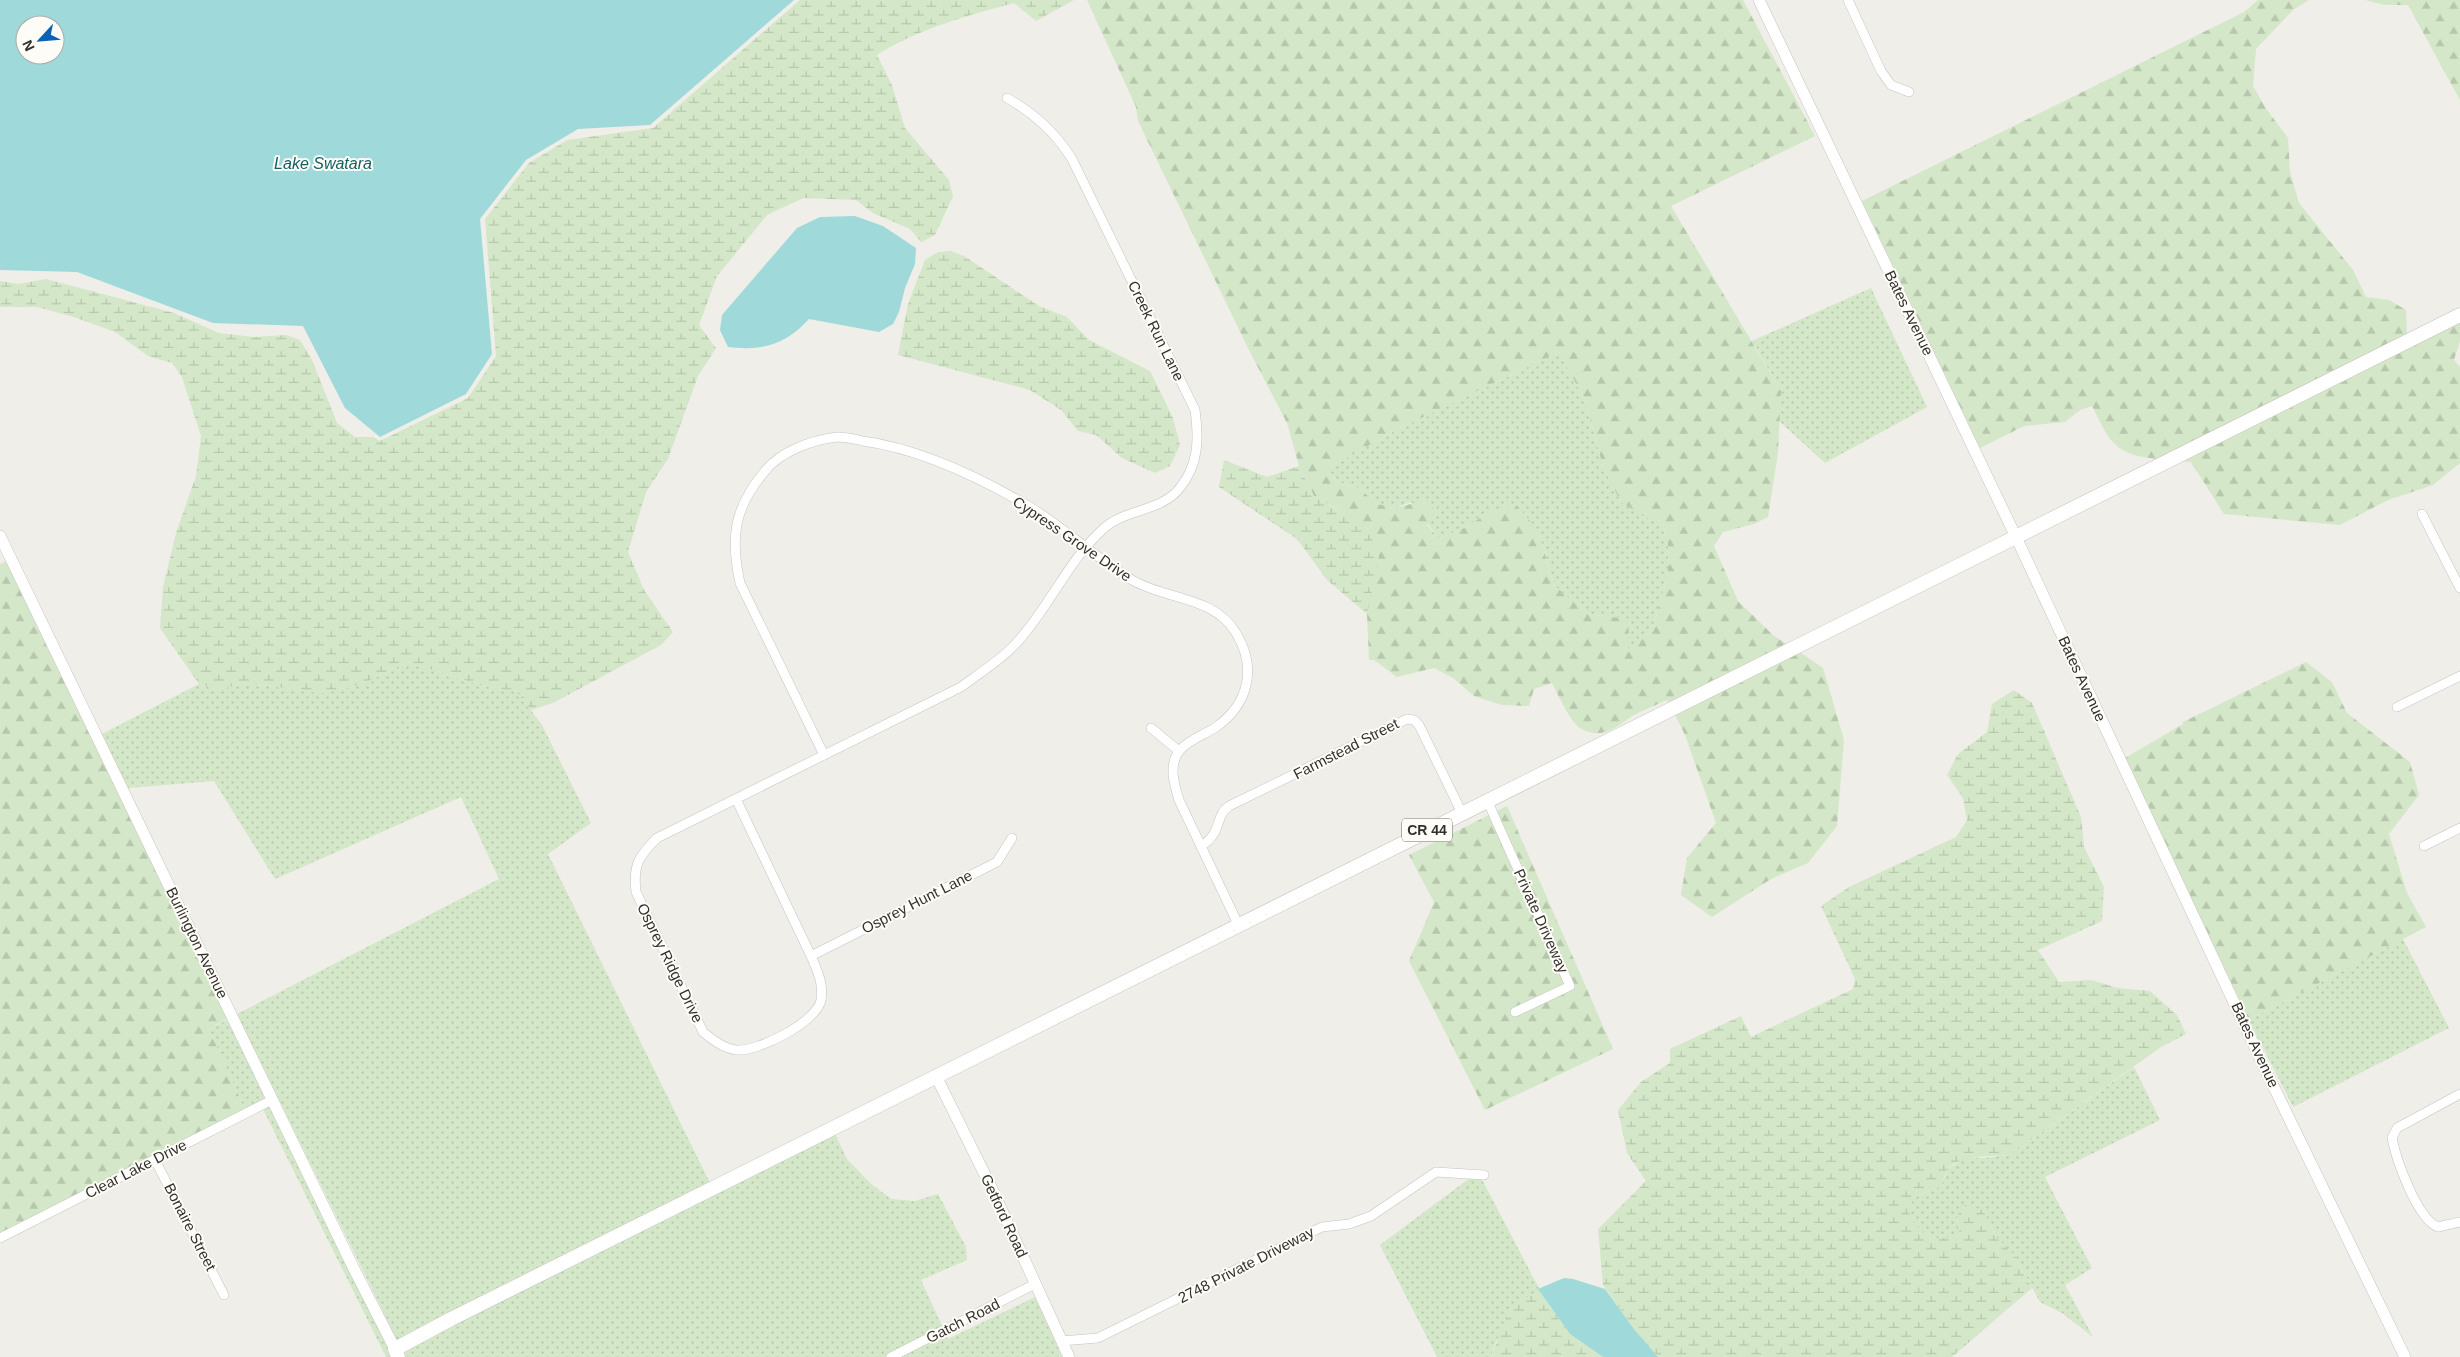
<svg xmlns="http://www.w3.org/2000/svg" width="2460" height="1357" viewBox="0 0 2460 1357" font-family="Helvetica,sans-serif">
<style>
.grass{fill:url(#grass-dots)}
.forest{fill:url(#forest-firs);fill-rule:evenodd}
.wetland{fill:url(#wetland-marsh)}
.water{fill:#9fd9da;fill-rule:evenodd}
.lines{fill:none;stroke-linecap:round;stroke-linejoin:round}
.minor-casing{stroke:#c5c4bf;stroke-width:10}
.tertiary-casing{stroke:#c5c4bf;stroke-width:12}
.primary-casing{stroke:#c5c4bf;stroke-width:15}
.minor{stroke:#fff;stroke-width:9}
.tertiary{stroke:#fff;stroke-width:11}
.primary{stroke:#fff;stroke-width:14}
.labels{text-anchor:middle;stroke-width:4;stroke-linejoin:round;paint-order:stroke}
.shield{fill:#fdfcf6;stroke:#6f6e6b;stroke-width:1}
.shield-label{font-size:14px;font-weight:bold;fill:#32312f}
.street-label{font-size:15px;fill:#32312f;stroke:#fdfcf6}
.water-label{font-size:16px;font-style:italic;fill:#126164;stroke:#fdfcf6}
</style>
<defs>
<pattern id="grass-dots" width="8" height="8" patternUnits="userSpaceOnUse" patternTransform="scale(1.25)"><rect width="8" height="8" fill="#d4e7c8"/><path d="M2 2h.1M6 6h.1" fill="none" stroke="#b6c7ac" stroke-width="1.8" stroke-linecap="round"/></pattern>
<pattern id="forest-firs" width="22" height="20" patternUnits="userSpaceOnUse" patternTransform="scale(1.25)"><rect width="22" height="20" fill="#d4e7c8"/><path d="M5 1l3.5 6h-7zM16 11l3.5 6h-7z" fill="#b6c7ac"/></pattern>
<pattern id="wetland-marsh" width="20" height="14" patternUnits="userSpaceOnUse" patternTransform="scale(1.25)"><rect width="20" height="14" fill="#d4e7c8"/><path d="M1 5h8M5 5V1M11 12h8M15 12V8" fill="none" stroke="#b6c7ac"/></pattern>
</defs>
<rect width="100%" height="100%" fill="#efeee9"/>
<g class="grass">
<path d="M1871,288L1927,407L1825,463L1779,421L1781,391L1752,341Z"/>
<path d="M1559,352L1585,400L1603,467L1645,517L1661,521L1668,541V574L1652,631L1627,652L1629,619L1587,614L1568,600L1554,585L1538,530L1493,510L1464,528L1439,539L1411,502L1393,509L1376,503L1359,488L1338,482L1325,470L1398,429Z"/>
<path d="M408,662L480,685L517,692L542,725L591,823L548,854L710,1183L398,1342L237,1014L499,879L461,797L275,879L214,781L128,788L102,734L199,684L216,690L246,683L321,693L360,685Z"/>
<path d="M2403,939L2449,1028L2293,1107L2249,1020Z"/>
<path d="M227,1020L392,1357H386L261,1105L246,1112L209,1029Z"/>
<path d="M2134,1067L2160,1120L2045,1177L2092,1268L2065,1285L2093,1337L2062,1313L2040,1302L2015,1256L1995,1235L1983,1210L1957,1219L1960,1236C1929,1241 1922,1239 1907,1210L1915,1197L1941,1186L1948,1169L1966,1157L1983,1158L2010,1155Z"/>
<path d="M834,1132L847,1159L870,1183L891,1199L915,1201L938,1194L966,1247L967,1260L921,1280L948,1339L1035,1297L1062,1357H405L402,1352L404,1350Z"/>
<path d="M1478,1172L1543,1296L1532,1294L1496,1341L1491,1357H1437L1380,1245Z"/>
</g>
<g class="forest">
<path d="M1087,0H1743L1815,136L1671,206L1781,391L1778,453L1768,517L1754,524L1723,532L1714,546L1738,601L1774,636L1788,645L1669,704L1667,700C1656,705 1643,710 1632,716C1616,727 1602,741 1580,728C1570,722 1558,694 1552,683L1534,689L1529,706L1502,705L1474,696L1453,678L1434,668L1397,677L1374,660H1369L1367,614L1370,596L1339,510L1314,496L1299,466L1287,423L1248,348L1138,121L1136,107ZM1559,352L1585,400L1603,467L1621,502L1645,517L1661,521L1668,540V574L1652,631L1628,651L1629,619L1587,614L1554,585L1538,530L1516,505L1493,510L1464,528L1439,539L1427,525L1436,514L1428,499L1393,509L1376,503L1359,488L1338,482L1325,470L1398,429Z"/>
<path d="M2258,0H2309L2293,10L2256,49L2253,86L2267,110L2288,138L2290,172L2299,203L2353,270L2366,297L2389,300L2406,310L2407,335L2159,459C2115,455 2111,444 2092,406L2080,410L2065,422L2024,426L1980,448L1862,201L2244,12Z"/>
<path d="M2365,0H2460V100L2408,5H2385Z"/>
<path d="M2460,322V341L2454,360L2460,367V463L2433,485L2388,500L2340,525L2224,514L2191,462L2179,461Z"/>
<path d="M6,561L227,1019L209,1029L246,1112L0,1239V564Z"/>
<path d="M1798,651L1823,668L1844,740L1837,826L1808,863L1771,879L1712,917L1681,895L1687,858L1716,823L1685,735L1674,713Z"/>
<path d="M2306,662L2332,682L2347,713L2410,762L2419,795L2389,834L2407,893L2426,927L2249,1020L2125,758L2183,724V722Z"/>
<path d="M1507,806L1613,1049L1485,1110L1409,961L1434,902L1409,855Z"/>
</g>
<g class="wetland">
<path d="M800,0H1074L1036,21L1014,3C969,15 915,30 877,55L892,85L905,128L949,180L953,196L935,235L921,242L910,229L873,213L856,200L803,198L767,215L717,276L699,325L716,348L698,376L668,459L646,492L628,552L644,590L673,632L661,645L553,703L531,710L517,692L480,685L408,662L360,685L321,693L246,683L216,690L199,684L160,628L163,587L176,533L196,476L201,436L182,377L172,363L148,356L115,332L74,317L37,307H0V281L18,284L46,279L174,313L219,333L254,337L286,335L300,340L312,360L337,423L355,437H373L380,441L468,398L496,356L485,219L529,163L567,140L653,128Z"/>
<path d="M950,251L964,256L1039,306L1067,317L1089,340L1150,371L1173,418L1180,445L1170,466L1155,473L1122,458L1096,435L1078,431L1061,410L1030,390L898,355L908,304L925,260L938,252Z"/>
<path d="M1224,460L1267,477L1299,466L1314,496L1367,527L1379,556L1367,614L1327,580L1297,539L1219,487Z"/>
<path d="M2014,690L2032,703L2081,817L2084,847L2104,887L2102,921L2038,950L2059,982L2091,980L2118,988L2150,991L2177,1015L2186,1034L2161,1047L2010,1155C1991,1157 1962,1154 1949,1168C1945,1172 1943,1181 1941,1186L1915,1197L1908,1210C1922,1239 1929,1241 1960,1236L1957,1219L1961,1204L1983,1210L1995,1235L2015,1256L2032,1288L1952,1357H1658L1634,1329L1603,1285L1598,1229L1646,1181L1627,1153L1618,1110L1641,1082L1670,1063V1049L1741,1016L1751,1037L1853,989L1855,979L1821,906L1849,887L1956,837L1967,820L1963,798L1947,775L1958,754L1987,732L1992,704Z"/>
<path d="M1532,1294L1543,1296L1570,1334L1603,1357H1491L1510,1308Z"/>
</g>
<g class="water">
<path d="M0,0H794L650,125L578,129L526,160L480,219L492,354L466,394L380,437L345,408L303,326L213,323L77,272L0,270ZM25,25H55V55H25Z"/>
<path d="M855,216L883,226L916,248L915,264L905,288L899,312L893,324L879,332L809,319C785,345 763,351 728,347L720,330L722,315L797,228L820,217Z"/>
<path d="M1564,1278L1573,1279L1605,1289L1634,1329L1658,1357H1603L1570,1334L1538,1289Z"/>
</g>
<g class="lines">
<g class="minor-casing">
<g id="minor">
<path d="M1848,0L1881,71L1891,85L1909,92"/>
<path d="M2422,514L2460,588"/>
<path d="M2397,707L2460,676"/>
<path d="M1151,728L1179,751"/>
<path d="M824,755L740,583C730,537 734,508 765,471C781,451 812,440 837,437C845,437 855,439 863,441C921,449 979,477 1030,507C1066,529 1096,558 1132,580C1166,600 1214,596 1236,633C1257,667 1249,704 1216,727C1204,735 1190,739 1180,750C1168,764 1174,784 1179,800L1238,924"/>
<path d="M736,799L811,956C817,970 824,984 821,1000C817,1022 758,1052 736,1050C723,1048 713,1040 703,1032L636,892C633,865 638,857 657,838L961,687C981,672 1004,658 1020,639C1050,605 1069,560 1103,529C1124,509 1160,512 1179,489C1199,465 1199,439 1195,410L1072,159C1055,132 1035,114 1007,98"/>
<path d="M1487,800L1570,986L1515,1012"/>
<path d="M1201,846C1223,833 1214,817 1229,806L1407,719L1414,720L1419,725L1462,813"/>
<path d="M2424,846L2460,828"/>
<path d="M811,956L997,862L1012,838"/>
<path d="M2460,1094L2397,1128L2392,1138C2396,1159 2417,1219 2438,1227L2460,1222"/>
<path d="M155,1160L224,1295"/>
<path d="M0,1238L272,1100"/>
<path d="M1061,1341L1098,1338L1322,1227L1349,1224L1371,1216L1436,1172L1484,1175"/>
<path d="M891,1357L1035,1284"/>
</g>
</g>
<g class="tertiary-casing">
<g id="tertiary">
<path d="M1759,0L2015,535L2267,1073L2405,1357"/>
<path d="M0,536L353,1267L395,1349"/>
<path d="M936,1076L992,1189L1069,1357"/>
</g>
</g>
<g class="primary-casing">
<path id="primary" d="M398,1357L395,1349L451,1319L2460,315"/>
</g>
<use href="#minor" class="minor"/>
<use href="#tertiary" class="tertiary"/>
<use href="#primary" class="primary"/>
</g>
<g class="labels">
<rect class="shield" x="1402" y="818.5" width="50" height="23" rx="4"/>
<g class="shield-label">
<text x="1427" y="835">CR 44</text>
</g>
<g class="street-label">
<text transform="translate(1909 313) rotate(64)" y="5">Bates Avenue</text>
<text transform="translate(1156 331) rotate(64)" y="5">Creek Run Lane</text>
<text transform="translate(1072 539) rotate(34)" y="5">Cypress Grove Drive</text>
<text transform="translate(2082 679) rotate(65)" y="5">Bates Avenue</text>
<text transform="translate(1346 749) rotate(-27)" y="5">Farmstead Street</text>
<text transform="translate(917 902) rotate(-27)" y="5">Osprey Hunt Lane</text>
<text transform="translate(1541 921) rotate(66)" y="5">Private Driveway</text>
<text transform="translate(197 943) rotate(64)" y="5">Burlington Avenue</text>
<text transform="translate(670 963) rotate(64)" y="5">Osprey Ridge Drive</text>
<text transform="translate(2255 1045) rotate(65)" y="5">Bates Avenue</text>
<text transform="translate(136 1169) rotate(-27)" y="5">Clear Lake Drive</text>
<text transform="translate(1004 1216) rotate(65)" y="5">Getford Road</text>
<text transform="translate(190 1227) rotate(63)" y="5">Bonaire Street</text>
<text transform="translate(1246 1265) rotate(-27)" y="5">2748 Private Driveway</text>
<text transform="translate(963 1321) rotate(-27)" y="5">Gatch Road</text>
</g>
<g class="water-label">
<text x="323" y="169">Lake Swatara</text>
</g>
</g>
<g transform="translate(40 40) rotate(244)"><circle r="24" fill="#fdfcf6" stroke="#acaba6"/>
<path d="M0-4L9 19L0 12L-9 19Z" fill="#0d63b1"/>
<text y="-8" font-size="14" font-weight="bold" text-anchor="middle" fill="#32312f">N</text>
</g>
</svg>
